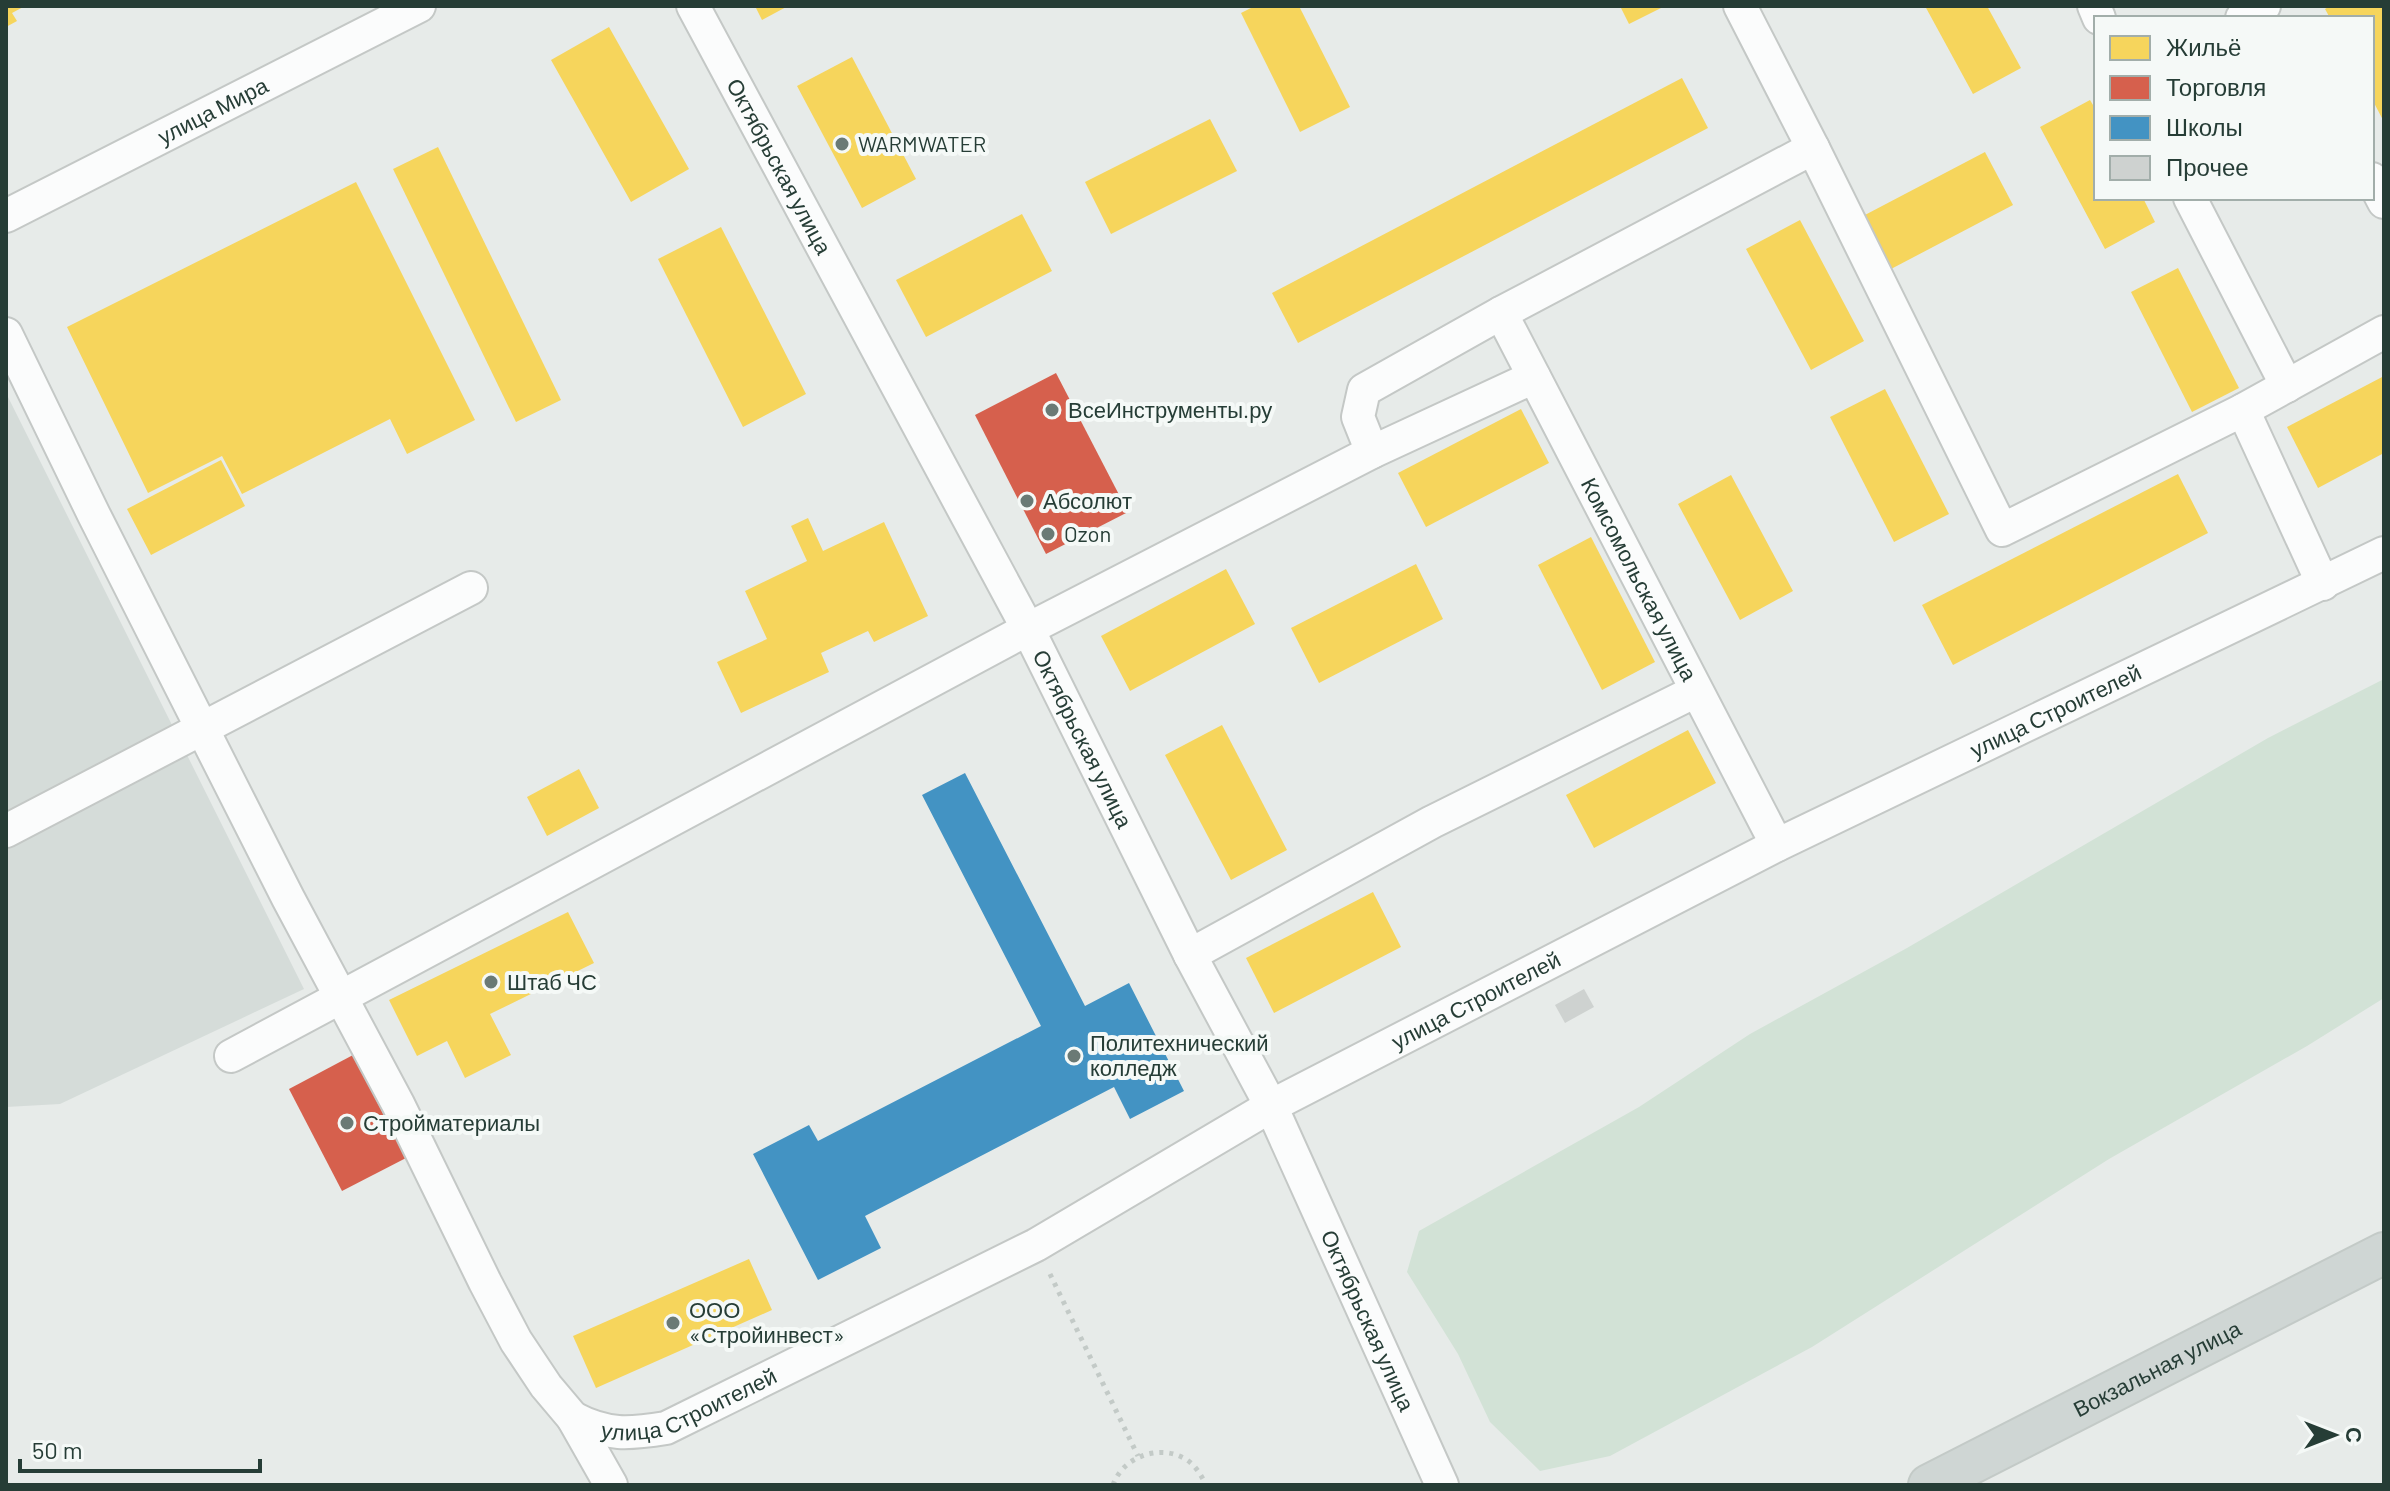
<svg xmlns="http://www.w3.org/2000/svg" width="2390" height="1491" viewBox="0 0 2390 1491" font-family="Barlow,sans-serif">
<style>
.built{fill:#d5dcd9}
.green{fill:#d2e2d6}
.homes{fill:#f6d55c}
.shops{fill:#d6604d}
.schools{fill:#4393c3}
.building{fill:#ced2d0}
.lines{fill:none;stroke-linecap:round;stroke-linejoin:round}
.minor-casing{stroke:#c4c8c6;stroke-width:36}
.major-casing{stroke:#c3cac7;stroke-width:44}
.path{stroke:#c3cac7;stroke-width:5;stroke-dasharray:4 6;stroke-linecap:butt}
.minor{stroke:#fbfcfc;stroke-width:32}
.major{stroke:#cfd6d4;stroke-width:40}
.poi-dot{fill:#6a7a75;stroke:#f5f9f7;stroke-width:3}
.labels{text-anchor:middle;stroke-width:8;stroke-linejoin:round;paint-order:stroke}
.street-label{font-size:22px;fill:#263d36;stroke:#f5f9f7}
.poi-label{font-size:22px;fill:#263d36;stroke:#f5f9f7;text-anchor:start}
</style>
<rect width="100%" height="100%" fill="#e7ebe9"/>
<path class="built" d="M6,393L304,989L60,1104L6,1107Z"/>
<path class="green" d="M2384,679V998L2307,1046L2109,1159L1812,1347L1610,1456L1540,1471L1490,1422L1458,1354L1407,1272L1419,1231L1639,1107L1750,1034L1907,948L2268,738Z"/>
<g class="homes">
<path d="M6,6H25L12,13L17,21L6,27Z"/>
<path d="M755,6H788L762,20Z"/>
<path d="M1255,6H1299L1350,107L1300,132L1241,13Z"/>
<path d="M1620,6H1665L1629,24Z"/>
<path d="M1925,6H1987L2021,68L1973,94Z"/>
<path d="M2330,6H2384V122L2372,99V18H2330L2325,9Z"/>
<path d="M609,27L689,169L631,202L551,60Z"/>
<path d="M852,57L916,179L862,208L797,86Z"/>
<path d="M1682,78L1708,128L1298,343L1272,293Z"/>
<path d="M2090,100L2096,110V198H2143L2155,222L2105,249L2040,127Z"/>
<path d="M1210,119L1237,171L1111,234L1085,182Z"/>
<path d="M438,147L561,400L516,422L393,169Z"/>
<path d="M1985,152L2013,205L1891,269L1863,216Z"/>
<path d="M356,182L475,420L407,454L390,419L242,494L222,456L148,493L67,327Z"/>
<path d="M1022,214L1052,271L926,337L896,280Z"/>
<path d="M1800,220L1864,341L1811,370L1746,249Z"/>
<path d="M721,227L806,394L743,427L658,259Z"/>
<path d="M2178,268L2239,388L2192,412L2131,292Z"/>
<path d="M2384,376V453L2318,488L2287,427Z"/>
<path d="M1885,389L1949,514L1894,542L1830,417Z"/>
<path d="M1521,409L1549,463L1426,527L1398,473Z"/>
<path d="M221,460L245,506L151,555L127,509Z"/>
<path d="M2178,474L2208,533L1953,665L1922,605Z"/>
<path d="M1731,475L1793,591L1740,620L1678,504Z"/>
<path d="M808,518L823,551L884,522L928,616L874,642L868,631L821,653L829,672L741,713L717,662L767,639L745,591L807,561L791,526Z"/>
<path d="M1591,537L1655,662L1602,690L1538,565Z"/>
<path d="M1416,564L1443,619L1319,683L1291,628Z"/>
<path d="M1226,569L1255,624L1130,691L1101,636Z"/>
<path d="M1222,725L1287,850L1231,880L1165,755Z"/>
<path d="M1688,730L1716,783L1594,848L1566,795Z"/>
<path d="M579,769L599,808L547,836L527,797Z"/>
<path d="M1373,892L1401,947L1274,1013L1246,958Z"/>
<path d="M568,912L594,963L490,1014L511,1055L465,1078L447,1041L417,1056L389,1000Z"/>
<path d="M749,1259L772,1310L596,1388L573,1336Z"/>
</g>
<g class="shops">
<path d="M1056,373L1128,512L1046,554L975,415Z"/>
<path d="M353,1055L406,1158L342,1191L289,1089Z"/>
</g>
<path class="schools" d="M965,773L1085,1006L1129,983L1184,1091L1130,1119L1114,1087L865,1216L881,1248L818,1280L753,1154L809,1125L818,1141L1041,1026L922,795Z"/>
<path class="building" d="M1584,989L1594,1007L1565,1023L1555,1005Z"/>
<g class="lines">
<g class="minor-casing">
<g id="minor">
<path id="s1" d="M693,6L1028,629L1190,955L1271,1106L1442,1485"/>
<path d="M1740,6L1813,148L2002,530L2243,410L2384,332"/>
<path d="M2094,6L2099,18"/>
<path d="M2242,18L2264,6"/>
<path d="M2372,179L2384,202"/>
<path d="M2190,198L2287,386"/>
<path id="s2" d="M6,216L419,6"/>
<path id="s3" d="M1501,313L1777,845"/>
<path d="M6,334L94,515L288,898L398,1104L485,1282L516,1341L546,1386L573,1418L611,1485"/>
<path d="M2243,410L2323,584"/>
<path d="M1372,452L1358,417L1364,390L1501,313L1813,148"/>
<path d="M6,831L471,588"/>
<path d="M1190,955L1432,822L1696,691"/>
<path d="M231,1056L1028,629L1372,452L1534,377"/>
<path id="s4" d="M573,1418C607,1436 629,1434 666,1428L1036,1245L1271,1106L1777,845L2384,553"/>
</g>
</g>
<g class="major-casing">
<g id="major">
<path id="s5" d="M1929,1485L2384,1253"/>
</g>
</g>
<g class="path">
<path d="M1050,1274L1138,1456"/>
<path d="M1113,1485C1123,1456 1161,1443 1187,1460C1196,1466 1201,1475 1206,1485"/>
</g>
<use href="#minor" class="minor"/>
<use href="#major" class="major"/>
</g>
<g class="poi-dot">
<circle cx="842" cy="144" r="8"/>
<circle cx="1052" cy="410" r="8"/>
<circle cx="1027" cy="501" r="8"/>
<circle cx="1048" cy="534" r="8"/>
<circle cx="491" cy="982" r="8"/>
<circle cx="1074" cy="1056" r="8"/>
<circle cx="347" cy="1123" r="8"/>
<circle cx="673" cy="1323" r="8"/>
</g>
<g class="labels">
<g class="street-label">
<text dy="8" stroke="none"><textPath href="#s2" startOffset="232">улица Мира</textPath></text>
<text dy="8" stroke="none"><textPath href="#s1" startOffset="182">Октябрьская улица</textPath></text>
<text dy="8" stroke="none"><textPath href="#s3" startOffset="300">Комсомольская улица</textPath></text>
<text dy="8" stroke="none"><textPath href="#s4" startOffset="1660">улица Строителей</textPath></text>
<text dy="8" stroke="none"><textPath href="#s1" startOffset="830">Октябрьская улица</textPath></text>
<text dy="8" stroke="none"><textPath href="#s4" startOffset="1012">улица Строителей</textPath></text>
<text dy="8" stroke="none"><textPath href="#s1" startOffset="1478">Октябрьская улица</textPath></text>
<text dy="8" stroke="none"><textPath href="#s5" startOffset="256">Вокзальная улица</textPath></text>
<text dy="8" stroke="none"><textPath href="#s4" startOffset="124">улица Строителей</textPath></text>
</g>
<g class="poi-label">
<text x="858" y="152">WARMWATER</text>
<text x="1068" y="418">ВсеИнструменты.ру</text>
<text x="1043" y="509">Абсолют</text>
<text x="1064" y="542">Ozon</text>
<text x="507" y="990">Штаб ЧС</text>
<text x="1090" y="1051">Политехнический<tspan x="1090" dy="25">колледж</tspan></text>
<text x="363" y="1131">Стройматериалы</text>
<text x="689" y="1318">ООО<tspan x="689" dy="25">«Стройинвест»</tspan></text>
</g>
</g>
<rect width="2390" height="1491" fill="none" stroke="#263d36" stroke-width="16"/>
<rect x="2094" y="16" width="280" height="184" fill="#f5f9f7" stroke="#a2aeaa" stroke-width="2"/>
<rect x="2110" y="36" width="40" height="24" fill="#f6d55c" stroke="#a2aeaa" stroke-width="2"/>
<text x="2166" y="56" font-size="24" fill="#263d36">Жильё</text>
<rect x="2110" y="76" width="40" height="24" fill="#d6604d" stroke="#a2aeaa" stroke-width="2"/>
<text x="2166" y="96" font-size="24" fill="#263d36">Торговля</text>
<rect x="2110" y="116" width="40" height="24" fill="#4393c3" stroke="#a2aeaa" stroke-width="2"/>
<text x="2166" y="136" font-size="24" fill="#263d36">Школы</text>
<rect x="2110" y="156" width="40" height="24" fill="#ced2d0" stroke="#a2aeaa" stroke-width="2"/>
<text x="2166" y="176" font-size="24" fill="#263d36">Прочее</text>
<g transform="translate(2334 1435) rotate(90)" stroke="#f5f9f7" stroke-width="6" paint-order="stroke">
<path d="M0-6L14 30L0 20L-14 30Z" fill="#263d36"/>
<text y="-12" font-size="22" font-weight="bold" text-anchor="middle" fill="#263d36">С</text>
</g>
<path d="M20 1459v12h240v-12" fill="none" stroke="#263d36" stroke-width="4"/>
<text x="32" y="1459" font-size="24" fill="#263d36" stroke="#f5f9f7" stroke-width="6" paint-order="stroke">50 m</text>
</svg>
